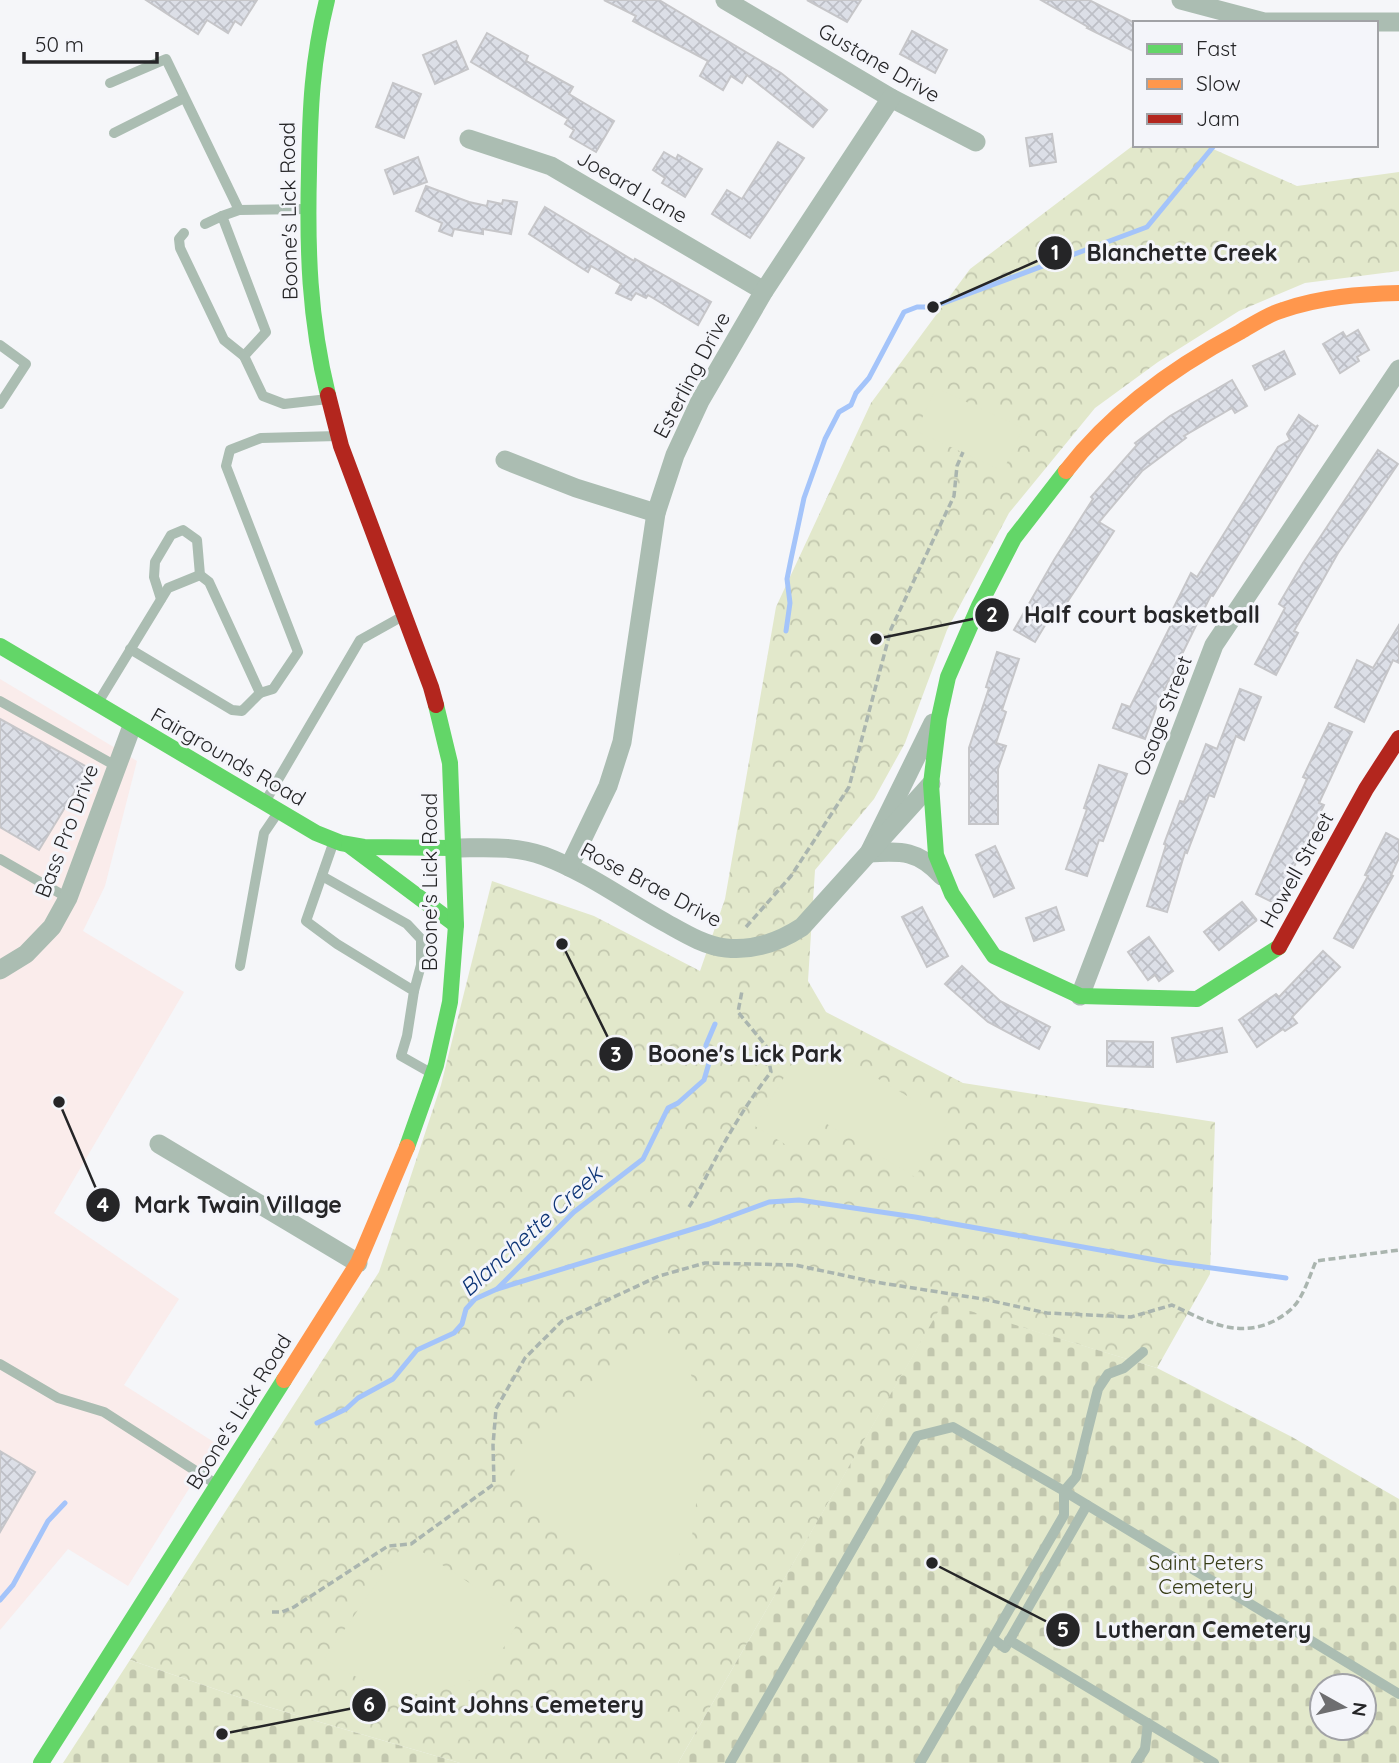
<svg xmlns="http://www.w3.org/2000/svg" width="1399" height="1763" viewBox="0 0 1399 1763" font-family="Quicksand,sans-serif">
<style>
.commercial{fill:#faeceb}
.forest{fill:url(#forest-crowns)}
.cemetery{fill:url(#cemetery-stones);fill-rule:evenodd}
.garden{fill:#e2e8cb}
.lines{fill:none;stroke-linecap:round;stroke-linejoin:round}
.stream{stroke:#a4c4fa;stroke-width:5}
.building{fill:url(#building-cross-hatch);stroke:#c6c6c9;stroke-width:2}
.path{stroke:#aab5af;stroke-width:3.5;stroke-dasharray:7 3.5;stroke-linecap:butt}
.lane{stroke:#abbdb2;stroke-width:10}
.street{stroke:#abbdb2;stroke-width:19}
.fast{stroke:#63d668;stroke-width:16}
.slow{stroke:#ff974d;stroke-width:16}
.jam{stroke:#b3261e;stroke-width:16}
.labels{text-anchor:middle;stroke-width:6;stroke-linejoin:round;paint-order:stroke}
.street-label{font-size:21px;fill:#252527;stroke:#f4f5fa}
.park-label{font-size:21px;fill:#383d16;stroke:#f4f5fa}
.water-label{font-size:23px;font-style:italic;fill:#0e3577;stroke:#f4f5fa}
.leader{fill:none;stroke:#252527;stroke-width:2.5}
.callout-dot{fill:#252527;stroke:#f4f5fa;stroke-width:2.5}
.mark-label{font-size:21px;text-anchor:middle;font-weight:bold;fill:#fff}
.callout-label{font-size:23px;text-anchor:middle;font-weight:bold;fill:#252527;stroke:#f4f5fa;stroke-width:6;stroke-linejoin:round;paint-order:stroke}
</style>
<defs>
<pattern id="forest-crowns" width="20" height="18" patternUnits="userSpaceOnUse" patternTransform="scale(1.75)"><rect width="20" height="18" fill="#e2e8cb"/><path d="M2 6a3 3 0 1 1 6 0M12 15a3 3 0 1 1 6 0" fill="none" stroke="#c2c7ae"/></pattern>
<pattern id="cemetery-stones" width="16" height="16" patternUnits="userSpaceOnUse" patternTransform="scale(1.75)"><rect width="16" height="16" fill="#e2e8cb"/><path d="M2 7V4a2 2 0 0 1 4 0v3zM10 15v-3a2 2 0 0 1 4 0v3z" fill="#c2c7ae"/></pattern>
<pattern id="building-cross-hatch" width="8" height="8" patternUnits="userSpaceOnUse" patternTransform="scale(1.75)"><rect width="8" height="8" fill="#dcdfe7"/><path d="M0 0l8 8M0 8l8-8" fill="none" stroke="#bdbfc6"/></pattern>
</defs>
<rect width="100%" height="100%" fill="#f5f6f9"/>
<path class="commercial" d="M0,679L137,761L105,886L83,931L184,992L54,1213L179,1299L124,1385L217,1444L128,1586L68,1549L0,1630Z"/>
<path class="forest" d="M1135,144L1204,145L1297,186L1399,172V271L1305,283L1239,311L1158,362L1095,408L1009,513L947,630L905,743L874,799L815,870L808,981L826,1012L963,1083L1215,1122L1210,1274L1157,1368L943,1304L678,1763H460L265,1706L130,1660L379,1272L441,1085L492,881L594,916L700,971L725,899L776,607L871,403L970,269Z"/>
<g class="cemetery">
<path d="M943,1303L1157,1368L1292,1437L1399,1499V1763H678ZM1322,1686H1364V1728H1322Z"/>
<path d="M130,1660L265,1706L460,1763H63Z"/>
</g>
<g class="garden">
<path d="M936,388L1023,428L1003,471L916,431Z"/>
<path d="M808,1037L949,1121L915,1177L822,1121L801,1154L755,1126Z"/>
<path d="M662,1323L687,1363L700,1401L701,1464L692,1536L640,1612L514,1481L515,1466Z"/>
<path d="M418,1549L521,1617L489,1673C470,1680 436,1694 416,1694C383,1693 351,1675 324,1659L399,1551Z"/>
</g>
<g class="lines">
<g class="stream">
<path d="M786,631L790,603L787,579L791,559L804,498L825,439L839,412L851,405L856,393L869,378L904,312L917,307H933L1147,227L1213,147"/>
<path d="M497,1289L709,1224L769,1202L799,1200L915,1217L1167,1262L1286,1278"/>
<path d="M317,1423L346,1409L358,1398L393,1379L417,1350L454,1333L462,1324L466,1309L475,1299L497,1289L574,1212L643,1159L668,1108L678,1103L704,1080L709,1063L706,1055V1045L715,1024"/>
<path d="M0,1600L13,1585L48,1521L65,1503"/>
</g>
</g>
<g class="building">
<path d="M146,0H257L241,25L235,21L228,33L207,20L198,34Z"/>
<path d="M604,0H659L781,73L827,110L813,127L747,75L742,83L731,76L723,90L700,76L708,61L633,21L636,16Z"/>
<path d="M807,0H861L847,22Z"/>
<path d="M1041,0H1089L1135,23V52L1087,28L1088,27Z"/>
<path d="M912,31L947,50L935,73L900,54Z"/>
<path d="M487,33L528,56L526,61L573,87L569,94L614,121L596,152L570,137L574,130L565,124L568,119L471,62Z"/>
<path d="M456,41L468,69L435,84L423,55Z"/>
<path d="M393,83L421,94L404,138L376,127Z"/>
<path d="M1052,134L1056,162L1030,166L1026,138Z"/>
<path d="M778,142L804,158L750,238L712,214L727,190L742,199Z"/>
<path d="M664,152L676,159L678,155L702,169L685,197L662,183L665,178L653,170Z"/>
<path d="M418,157L427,182L394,194L385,170Z"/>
<path d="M426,186L469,202L487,206L488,201L502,204L503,200L517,202L511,234L483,229V234L454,229L452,236L439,231L442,223L416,211Z"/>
<path d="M545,207L634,261L635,259L711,302L698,325L648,295L646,298L636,293L631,300L616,293L621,284L591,266L588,272L529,234Z"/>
<path d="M1358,330L1369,350L1357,357L1359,361L1340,373L1323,344L1343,332L1346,337Z"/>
<path d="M1284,351L1295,374L1265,390L1253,366Z"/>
<path d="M1232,380L1247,406L1235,413L1232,408L1184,436L1186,438L1142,471L1099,522L1114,531L1062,610L1056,607L1035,642L1014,630L1054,560L1093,499L1091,497L1137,445L1135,443L1170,416Z"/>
<path d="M1299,415L1316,427L1318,425L1213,596L1211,595L1158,703L1145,739L1113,728L1122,704L1130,707L1172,623L1167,621L1191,573L1197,577L1278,447L1290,440L1287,434Z"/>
<path d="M1378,450L1398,464L1338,553L1294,631L1298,633L1276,675L1255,664L1285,608L1279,604L1303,563Z"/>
<path d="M1399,625V663L1393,660L1364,722L1335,707L1357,660L1373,668Z"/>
<path d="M997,652L1019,659L1002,710L1006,712L996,743L1006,746L998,769V824H969V748L989,688L986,687Z"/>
<path d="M1240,689L1261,697L1244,740L1236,736L1214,797L1209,795L1187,853L1185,852L1167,912L1147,906L1166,845L1164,844L1180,801L1184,802L1206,744L1217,749Z"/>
<path d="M0,719L89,768L39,850L0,827Z"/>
<path d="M1329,723L1352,732L1319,803L1324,805L1276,904L1256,894L1307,779L1303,777Z"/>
<path d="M1099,765L1127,774L1103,841L1099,840L1087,876L1066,869L1087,809L1084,808Z"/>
<path d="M1386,833L1399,840V858L1391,875L1393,876L1353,948L1334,938L1368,876L1365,875Z"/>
<path d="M995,846L1014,888L994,897L976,855Z"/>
<path d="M1242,902L1257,920L1219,950L1204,932Z"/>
<path d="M922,907L948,956L927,967L902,917Z"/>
<path d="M1056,907L1064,930L1034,941L1026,918Z"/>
<path d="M1149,937L1173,971L1159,981L1155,975L1148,980L1128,952Z"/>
<path d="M1323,951L1340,967L1292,1017L1297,1023L1285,1031L1283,1029L1257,1047L1239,1020L1276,994L1279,997Z"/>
<path d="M962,966L1000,1001L1050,1027L1039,1049L988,1022L945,984Z"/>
<path d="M1222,1028L1227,1052L1177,1062L1172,1038Z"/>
<path d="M1107,1041L1153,1042V1067L1107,1066Z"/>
<path d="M0,1451L35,1472L0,1532Z"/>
</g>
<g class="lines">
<g class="path">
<path d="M746,927L791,876L849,787L891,629L954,496L957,466L963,452"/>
<path d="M689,1207C702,1187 711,1166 723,1145C737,1120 753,1095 771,1072L766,1046L738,1012L742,991"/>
<path d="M272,1612H282L294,1607L388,1546L411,1544L494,1484L493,1445L496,1409L525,1358L562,1321L659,1276L705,1263L795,1265L875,1282L983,1299L1047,1313L1131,1317L1172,1305C1206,1321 1237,1339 1274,1321C1285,1315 1295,1308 1301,1296C1307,1285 1311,1273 1316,1261L1399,1250"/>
</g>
<g class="lane">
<path d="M110,83L166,59L239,210"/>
<path d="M114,133L184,98"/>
<path d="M222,216L239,210L306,209"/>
<path d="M184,233L179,239L180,248L224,340L244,356L266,332L222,216L205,224"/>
<path d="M0,345L26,364L0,404"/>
<path d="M244,356L263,396L284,404L328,399"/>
<path d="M161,599L154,577L155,562L171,535L183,530L197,540L200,575L209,582L260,693L273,689L298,652L226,466L230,450L261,438L338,436"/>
<path d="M130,649L232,710L242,711L260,693"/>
<path d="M0,701L116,766"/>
<path d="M99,701L168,588L200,575"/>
<path d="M265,802L360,640L403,616"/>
<path d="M334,841L306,921L337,944L414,991L407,1036L401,1056L431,1073"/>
<path d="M0,859L68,898"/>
<path d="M322,876L407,924L421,939V965L414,991"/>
<path d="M240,966L264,833L279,811"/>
<path d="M1143,1352L1124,1368L1108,1374L1098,1389L1076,1477L1064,1491L1399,1694"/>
<path d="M0,1364L58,1398L104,1412L216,1484"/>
<path d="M992,1638L1005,1648L1087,1505"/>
<path d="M1009,1640L1214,1763"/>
<path d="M730,1763L917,1436L953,1427L1064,1491V1515L920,1763"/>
<path d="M1136,1763L1145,1749L1148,1723"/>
</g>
<g class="street">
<path d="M725,0L891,98L976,142"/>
<path d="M1181,0L1264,22H1399"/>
<path d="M469,139L551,166L764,291"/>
<path d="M505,460L576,488L656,513"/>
<path d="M933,723L869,853C902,851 918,850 942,876"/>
<path d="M453,848C484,848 514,845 544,856C587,872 626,901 666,923C684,933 705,946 726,948C754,951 779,942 802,927L931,784"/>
<path d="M569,867L608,786L622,742L656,513L675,455L700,401L764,291L891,98"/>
<path d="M0,970L26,954L52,927L68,898L132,726"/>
<path d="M1080,996L1214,645L1399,369"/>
<path d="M159,1144L358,1263"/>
</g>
<g class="fast">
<path d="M327,0C312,60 310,109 309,171C307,249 309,318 328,395"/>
<path d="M1066,471L1014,538L979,606L948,677L939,718L931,784L936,855L952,894L994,956L1080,996L1197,999L1279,947"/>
<path d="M0,646L316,833L341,843L364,847L453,848"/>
<path d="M349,845L456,925"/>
<path d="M407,1147L436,1065L450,1002L456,925L450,763L436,705"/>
<path d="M41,1763L284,1380"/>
</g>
<g class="slow">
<path d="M1066,471C1112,411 1174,367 1240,332C1254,324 1268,314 1283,310C1320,297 1360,294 1399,293"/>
<path d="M284,1380L358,1263L407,1147"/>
</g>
<g class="jam">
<path d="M328,395L341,446L431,687L436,705"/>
<path d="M1279,947L1366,789L1399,738"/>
</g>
</g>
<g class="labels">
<g class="street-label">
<text transform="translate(879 63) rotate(30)" y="7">Gustane Drive</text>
<text transform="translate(632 187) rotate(30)" y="7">Joeard Lane</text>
<text transform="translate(289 211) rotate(-91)" y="7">Boone's Lick Road</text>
<text transform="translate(692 375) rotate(-62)" y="7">Esterling Drive</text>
<text transform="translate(1163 716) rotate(-69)" y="7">Osage Street</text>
<text transform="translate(228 757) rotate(30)" y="7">Fairgrounds Road</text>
<text transform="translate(67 831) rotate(-69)" y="7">Bass Pro Drive</text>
<text transform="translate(1297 870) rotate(-61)" y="7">Howell Street</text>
<text transform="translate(430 882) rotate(-90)" y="7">Boone's Lick Road</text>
<text transform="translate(651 885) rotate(28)" y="7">Rose Brae Drive</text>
<text transform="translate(239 1412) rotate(-58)" y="7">Boone's Lick Road</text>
</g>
<g class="park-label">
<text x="1206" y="1570">Saint Peters<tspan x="1206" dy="24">Cemetery</tspan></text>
</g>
<g class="water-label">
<text transform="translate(531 1231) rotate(-42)" y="8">Blanchette Creek</text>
</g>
</g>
<path class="leader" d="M933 307L1055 253M876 639L992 615M562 944L616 1054M59 1102L103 1205M932 1563L1063 1630M222 1734L369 1705"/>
<g class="callout-dot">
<circle cx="933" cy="307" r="7"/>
<circle cx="876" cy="639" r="7"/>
<circle cx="562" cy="944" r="7"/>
<circle cx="59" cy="1102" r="7"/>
<circle cx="932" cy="1563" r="7"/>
<circle cx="222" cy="1734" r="7"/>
<circle cx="1055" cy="253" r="18"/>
<circle cx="992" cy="615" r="18"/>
<circle cx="616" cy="1054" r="18"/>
<circle cx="103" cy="1205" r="18"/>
<circle cx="1063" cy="1630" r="18"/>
<circle cx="369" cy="1705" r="18"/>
</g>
<g class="mark-label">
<text x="1055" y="260">1</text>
<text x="992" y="622">2</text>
<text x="616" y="1062">3</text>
<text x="103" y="1212">4</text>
<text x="1063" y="1637">5</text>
<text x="369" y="1712">6</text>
</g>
<g class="callout-label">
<text x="1182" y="261">Blanchette Creek</text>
<text x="1142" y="623">Half court basketball</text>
<text x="745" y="1062">Boone's Lick Park</text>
<text x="238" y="1213">Mark Twain Village</text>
<text x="1203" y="1638">Lutheran Cemetery</text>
<text x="522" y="1713">Saint Johns Cemetery</text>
</g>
<rect x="1133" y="21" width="245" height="126" fill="#f4f5fa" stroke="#a1a2a6" stroke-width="2"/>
<rect x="1147" y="44" width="35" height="10" fill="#63d668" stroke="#a1a2a6" stroke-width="2"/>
<text x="1196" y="56" font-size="21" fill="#252527">Fast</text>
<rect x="1147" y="79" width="35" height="10" fill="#ff974d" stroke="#a1a2a6" stroke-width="2"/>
<text x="1196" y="91" font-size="21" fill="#252527">Slow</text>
<rect x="1147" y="114" width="35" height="10" fill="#b3261e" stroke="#a1a2a6" stroke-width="2"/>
<text x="1196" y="126" font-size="21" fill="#252527">Jam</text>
<g transform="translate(1343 1707) rotate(98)"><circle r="33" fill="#f4f5fa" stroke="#a1a2a6" stroke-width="2"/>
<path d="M0-5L12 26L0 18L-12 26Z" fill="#6e6e70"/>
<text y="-10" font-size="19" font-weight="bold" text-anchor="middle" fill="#252527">N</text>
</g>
<path d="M24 52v10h133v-10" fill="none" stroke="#252527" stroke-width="3.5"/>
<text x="35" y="52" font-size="21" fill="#252527" stroke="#f4f5fa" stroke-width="5" paint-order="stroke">50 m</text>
</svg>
